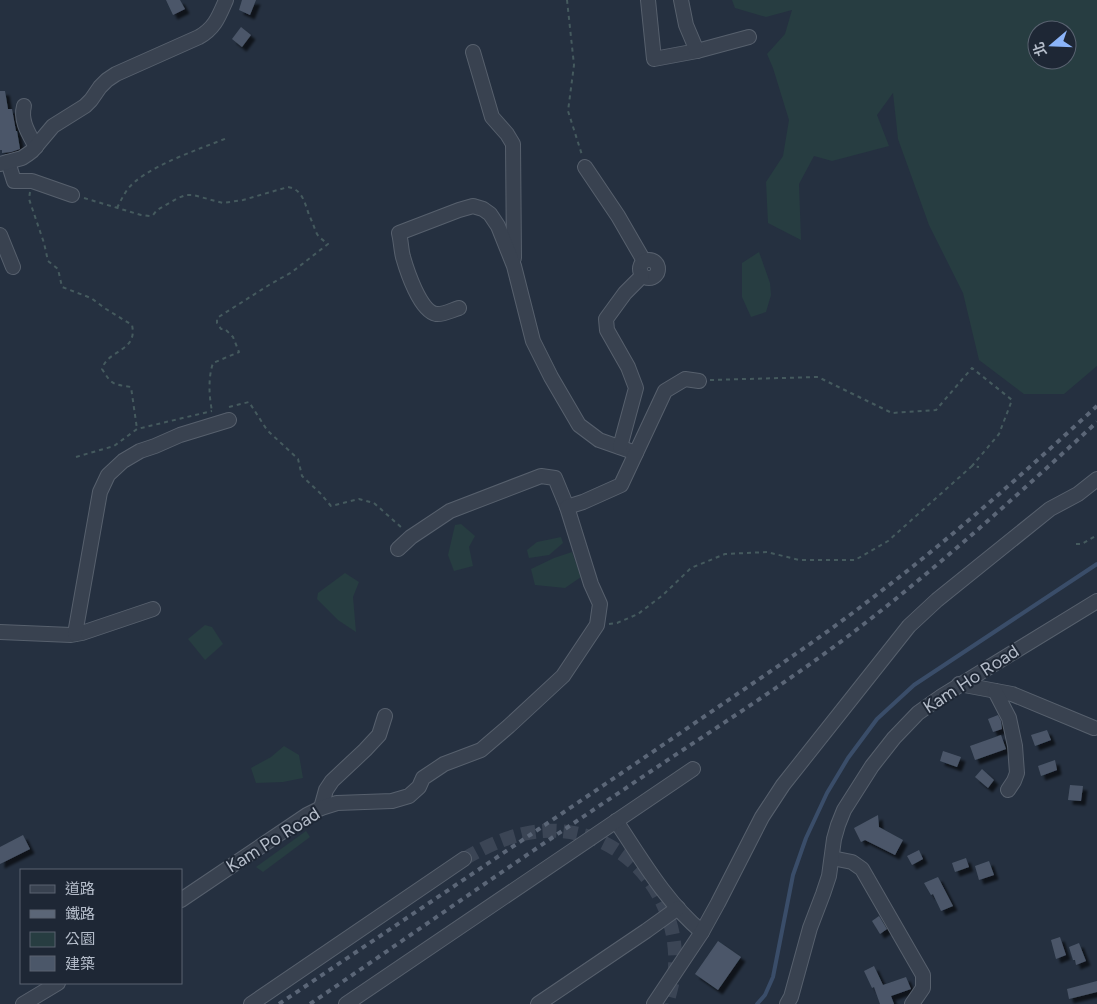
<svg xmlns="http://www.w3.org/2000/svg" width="1097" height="1004" viewBox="0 0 1097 1004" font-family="Figtree,'Noto Sans TC',sans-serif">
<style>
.green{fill:#273d41;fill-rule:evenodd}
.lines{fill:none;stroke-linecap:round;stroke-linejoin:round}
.stream{stroke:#3a4d69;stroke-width:4}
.building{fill:#4b5769;filter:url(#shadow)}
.minor-tunnel{stroke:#3b4555;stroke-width:14;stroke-dasharray:14 7;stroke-linecap:butt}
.minor-casing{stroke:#57606d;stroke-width:16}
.path{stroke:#455a5e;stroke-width:2;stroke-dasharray:4 4;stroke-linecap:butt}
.minor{stroke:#394250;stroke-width:14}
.rail{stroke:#5b6677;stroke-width:4;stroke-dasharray:5 5;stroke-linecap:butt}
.labels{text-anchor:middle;stroke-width:4;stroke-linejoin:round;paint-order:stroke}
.street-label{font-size:18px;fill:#b5bdca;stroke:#1e2735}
</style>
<defs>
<filter id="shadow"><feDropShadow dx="4.5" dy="4.5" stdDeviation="1" flood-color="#0009"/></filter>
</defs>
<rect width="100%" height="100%" fill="#253040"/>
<g class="green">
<path d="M732,0H1097V366L1064,394H1024L979,360L963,293L929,225L898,139L893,93L877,115L889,146L832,161L814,156L799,184L801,240L768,223L766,182L783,156L789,120L773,68L767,54L785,34L792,10L766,17L735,8ZM1037,30H1067V60H1037Z"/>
<path d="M759,252L770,283L771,295L766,312L751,317L742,297V263Z"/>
<path d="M461,524L475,536L469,547L473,566L454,571L448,555L455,525Z"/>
<path d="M561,537L563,543L549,555L529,558L527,550L537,542Z"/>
<path d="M572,552L581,577L565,588L535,585L531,569L554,558Z"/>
<path d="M345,573L359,582L353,597L356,632L338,620L317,599L318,593Z"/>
<path d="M205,625L212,627L223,644L205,660L188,639Z"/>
<path d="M284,746L299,755L303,778L283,782L256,783L251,768L271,757Z"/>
<path d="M306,831L310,837L263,872L256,867Z"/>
</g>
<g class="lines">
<path class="stream" d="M757,1004L765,995L773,977L793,875L806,838L827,793L848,758L877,719L914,685L1097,564"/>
</g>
<g class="building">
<path d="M166,0H180L185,9L173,15Z"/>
<path d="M242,0H256L250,15L239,10Z"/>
<path d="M241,27L251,35L242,47L232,39Z"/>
<path d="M0,91H5L8,109H12L16,131H17L20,149L11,152L2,153V150H0Z"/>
<path d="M998,715L1001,721L1002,729L993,732L988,719Z"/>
<path d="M1047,730L1051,740L1035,746L1031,735Z"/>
<path d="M1001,735L1006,749L975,760L970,746Z"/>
<path d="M943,751L961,757L957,767L940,761Z"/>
<path d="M1055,760L1057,770L1041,776L1038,766Z"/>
<path d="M982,769L994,780L988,788L975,777Z"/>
<path d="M1070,785L1083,786L1081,801L1068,800Z"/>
<path d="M878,815L879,827L903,840L895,855L865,840L861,842L854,828Z"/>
<path d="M23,835L30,849L0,864V847Z"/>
<path d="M919,850L923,859L912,865L907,856Z"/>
<path d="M966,858L969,867L955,872L952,863Z"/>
<path d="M989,861L994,875L979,880L975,866Z"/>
<path d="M938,877L953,906L941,911L933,894L931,895L924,883Z"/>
<path d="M879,916L887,929L880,934L872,921Z"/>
<path d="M1060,937L1066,955L1056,959L1051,940Z"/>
<path d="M718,941L741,957L718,990L695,974Z"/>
<path d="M1079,943L1086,961L1076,965L1075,960H1073L1069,947Z"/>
<path d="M874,966L883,985L906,977L911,989L891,996L894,1004H880L874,987L872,988L864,971Z"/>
<path d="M1097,981V992L1069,999L1067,989Z"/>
</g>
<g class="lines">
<path class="minor-tunnel" d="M464,859C488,845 514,833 543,831C619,826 679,891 675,967C674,979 670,992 667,1004"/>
<g class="minor-casing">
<g id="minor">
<path d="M648,0L654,59L697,51L749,37"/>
<path d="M681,0L686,25L697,51"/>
<path d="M473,52L492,117L507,134L513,144L514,258"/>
<path d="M24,106C20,121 29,134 36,147"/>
<path d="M8,162L14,181H32L72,195"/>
<path d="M0,164L22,158L28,154L32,151L53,126L85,106L91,100L100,87L107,80L116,74L199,37C215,28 219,16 226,0"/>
<path d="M585,167L618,216L644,261"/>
<path d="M0,235L13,267"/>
<circle cx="649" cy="269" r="9"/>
<path d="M459,308C452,310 443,315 436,314C420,311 407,271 403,257C401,249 401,241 399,233L459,210L473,206L483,209L490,214L498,226L514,266L533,341L551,377L579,425L599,440L636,453"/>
<path d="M620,447L636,388L628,367L607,330L606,319L625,293L642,276"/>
<path d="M398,549L411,537L450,511L541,476L555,478L567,507"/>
<path d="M0,632L71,635L82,633L153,609"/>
<path d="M75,634L100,492L108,475L123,461L140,451L155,446L180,435L229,420"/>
<path d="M959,684L1012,694L1094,728"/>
<path d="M995,691L1009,718L1015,746L1017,773L1014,781L1008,790"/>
<path d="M321,808L326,790L332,781L365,750L379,735L385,716"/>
<path d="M616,821C642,860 666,902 702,932"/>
<path d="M832,858L852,862L862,869L923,975V988L912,1004"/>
<path d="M181,900L307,815L321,808L337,803L392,801L409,796L419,787L423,778L444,764L481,750L509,726L563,676L597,625L600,604L591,584L567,507L583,502L621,485L665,391L685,379L699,381"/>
<path d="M23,1004L58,983"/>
<path d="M251,1004L464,859"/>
<path d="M346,1004L693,769"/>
<path d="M538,1004L646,931L678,908"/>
<path d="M654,1004L702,932L718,903L762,817L783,785L909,626L937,600L1050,509L1078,494L1097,479"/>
<path d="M787,1004L791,997L810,928L823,894L829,876L834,839L838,825L844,810L872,766L894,738L918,713L942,696L1097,601"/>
</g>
</g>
<g class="path">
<path d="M567,0L574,65L568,111L582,155"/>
<path d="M30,192L29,199L44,243L48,261L58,269L62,287L91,298L106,309L132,325C138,352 108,349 102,369C112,385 112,384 131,387L137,429"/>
<path d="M84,198L141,215L150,216L153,215L157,210L178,198L186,195H193L223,203L243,200L288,187C302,189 305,203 309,215C312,221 314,227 317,234L319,237L328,244L292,272L269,285L217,318V323L221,329H225L233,337L239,352L213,363C208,378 209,396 212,411"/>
<path d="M117,208C120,202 123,196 127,190C144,167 200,149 227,138"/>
<path d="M710,380L818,377L892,413L936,410L972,368L1012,400L999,434L972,466L979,467"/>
<path d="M229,407L249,402L267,430L298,459L302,476L320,493L331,506L359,499L374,503L402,528"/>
<path d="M76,457L114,446L137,429L212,411"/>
<path d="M1076,544H1082L1097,535"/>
<path d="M609,624L617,623L638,614L663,595L691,568L725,554L767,552L799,560H855L888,541L972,466"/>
</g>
<use href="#minor" class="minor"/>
<g class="rail">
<path d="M279,1004C411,915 544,826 676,736C745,688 815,643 880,592C956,534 1027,470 1097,406"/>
<path d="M310,1004C414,933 518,860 623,790C695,741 769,695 839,643C930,575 1014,498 1097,422"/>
</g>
</g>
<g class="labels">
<g class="street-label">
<text transform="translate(971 679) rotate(-33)" y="6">Kam Ho Road</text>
<text transform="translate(273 840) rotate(-32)" y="6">Kam Po Road</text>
</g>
</g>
<rect x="20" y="869" width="162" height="115" fill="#1e2735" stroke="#5a6371"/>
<rect x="30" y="885" width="25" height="8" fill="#394250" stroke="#5a6371"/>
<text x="65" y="894" font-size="15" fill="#b5bdca">道路</text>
<rect x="30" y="910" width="25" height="8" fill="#5b6677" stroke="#5a6371"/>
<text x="65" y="919" font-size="15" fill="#b5bdca">鐵路</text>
<rect x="30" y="932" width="25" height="15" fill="#273d41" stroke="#5a6371"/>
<text x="65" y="944" font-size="15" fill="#b5bdca">公園</text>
<rect x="30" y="956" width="25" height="15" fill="#4b5769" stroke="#5a6371"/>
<text x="65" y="969" font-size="15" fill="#b5bdca">建築</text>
<g transform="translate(1052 45) rotate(251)"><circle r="24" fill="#1e2735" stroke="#5a6371"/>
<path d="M0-4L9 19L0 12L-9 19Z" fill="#8bb4f9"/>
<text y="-8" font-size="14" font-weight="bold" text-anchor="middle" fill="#b5bdca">北</text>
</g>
</svg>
